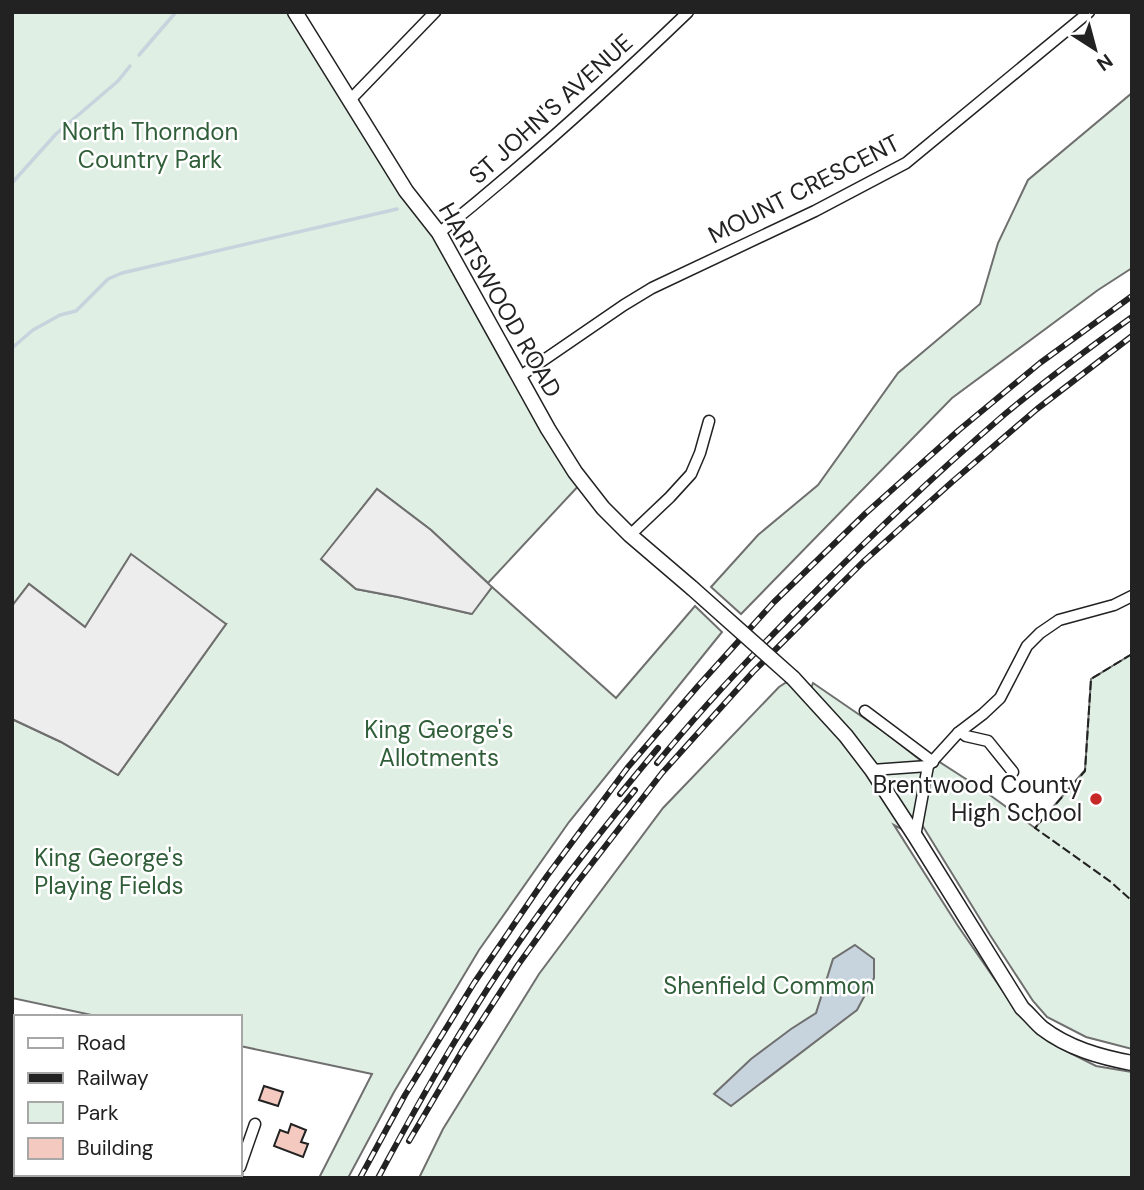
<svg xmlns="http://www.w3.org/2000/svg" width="1144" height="1190" viewBox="0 0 1144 1190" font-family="'DM Sans',sans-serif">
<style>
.green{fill:#e0efe3;stroke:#6f6f6f;stroke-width:2}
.parking{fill:#ededed;stroke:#6f6f6f;stroke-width:2}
.water{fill:#c7d3dd;stroke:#6f6f6f;stroke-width:2}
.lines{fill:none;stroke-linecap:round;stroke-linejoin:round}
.stream{stroke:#c7d3dd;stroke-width:3.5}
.building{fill:#f3c9c0;stroke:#222;stroke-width:2}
.minor-casing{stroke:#222;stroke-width:13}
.tertiary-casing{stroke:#222;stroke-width:17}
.primary-casing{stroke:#222;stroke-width:20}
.minor{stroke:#fff;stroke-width:10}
.tertiary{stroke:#fff;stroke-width:14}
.primary{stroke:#fff;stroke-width:18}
.rail-casing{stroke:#222;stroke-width:6}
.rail{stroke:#fff;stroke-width:3.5;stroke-dasharray:10;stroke-linecap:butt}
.tertiary-bridge-casing{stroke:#222;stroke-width:17;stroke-linecap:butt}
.tertiary-bridge{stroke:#fff;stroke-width:14}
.fence{stroke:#222;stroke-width:2;stroke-dasharray:9 3.5;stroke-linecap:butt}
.poi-dot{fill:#c62828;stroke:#fff;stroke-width:2.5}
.labels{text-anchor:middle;stroke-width:5;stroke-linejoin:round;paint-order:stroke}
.street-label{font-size:24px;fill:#222;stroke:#fff}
.park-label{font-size:24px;fill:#2f5e38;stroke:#fff}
.poi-label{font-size:24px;fill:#222;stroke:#fff;text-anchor:end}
</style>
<rect width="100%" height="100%" fill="#fff"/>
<g class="green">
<path d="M12,12H294L424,221L582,482L488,583L431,530L377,489L322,560L356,589L398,597L471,614L492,587L616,698L695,606L722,632L569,822L479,950L394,1092L348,1178H319L372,1074L240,1046V1017H101L12,998V719L61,742L118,775L226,624L85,627L29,584L12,606Z"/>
<path d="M1132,93V268L1098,290L952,398L741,614L711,587L758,535L818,485L898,373L980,304L998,243L1028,180Z"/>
<path d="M1132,654V1049L1086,1037L1047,1017L1033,1001L990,935L919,820L915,836L894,825L958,926L1020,1016L1043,1037L1062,1049L1096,1066L1132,1072V1178H419L443,1129L539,974L663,808L779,687L793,678L809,694L813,683L883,731L928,766L938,761L983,790L1035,828L1085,770L1091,679Z"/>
</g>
<g class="parking">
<path d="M377,489L431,530L492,587L472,614L398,597L356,589L321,559Z"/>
<path d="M131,554L226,624L118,775L61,742L12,719V606L29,584L85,627Z"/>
</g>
<path class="water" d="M855,945L874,959V978L857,1010L731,1106L714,1094L751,1059L791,1029L816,1013L833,959Z"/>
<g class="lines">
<g class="stream">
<path d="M139,55L176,12"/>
<path d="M12,183L56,134L118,81L130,66"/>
<path d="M12,348L33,330L60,315L76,311L108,279L122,273L397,209"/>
</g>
</g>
<g class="building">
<path d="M264,1086L283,1092L278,1106L259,1100Z"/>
<path d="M12,1108L16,1109L15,1126L12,1125Z"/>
<path d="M291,1124L306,1130L301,1142L308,1144L303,1157L274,1146L280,1130L288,1133Z"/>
<path d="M147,1174H165L164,1178H146Z"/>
<path d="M165,1174H178L182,1176V1178H164Z"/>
</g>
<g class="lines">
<g class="minor-casing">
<g id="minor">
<path d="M351,99L435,12"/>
<path d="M439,233C526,163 608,89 688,12"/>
<path d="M519,377L624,305L652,288L815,211L906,163L1089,12"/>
<path d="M630,535L670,497L691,474L700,453L709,421"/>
<path d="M865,711L933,762"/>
<path d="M958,733H962L966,736L988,741L1013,772"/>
<path d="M872,770L928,766"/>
<path d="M915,836L928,766L958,733L983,714L1000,698L1027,646L1040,633L1059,620L1114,605L1132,596"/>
<path d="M240,1167L255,1124"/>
<path d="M123,1178L124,1174"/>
<path d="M236,1178L237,1174"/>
</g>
</g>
<g class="tertiary-casing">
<g id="tertiary">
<path d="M295,12L406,191L439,233L548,429L575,472L603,508L630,535L692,588"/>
<path d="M793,678L846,736L872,770L915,836L1022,1008C1029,1014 1035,1022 1042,1028C1068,1048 1100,1057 1132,1063"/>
</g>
</g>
<g class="primary-casing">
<path id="primary" d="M17,1174L26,1178"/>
</g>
<use href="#minor" class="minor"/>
<use href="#tertiary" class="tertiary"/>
<use href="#primary" class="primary"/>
<g class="rail-casing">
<g id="rail">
<path d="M657,763C707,702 762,644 819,588C879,528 941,469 1005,414C1046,380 1089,348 1132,317"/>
<path d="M620,794L658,748"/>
<path d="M409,1141L462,1051L518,965L576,884L662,773L753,672L863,562L952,482L1037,409L1132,336"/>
<path d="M360,1178L405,1095L474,983L547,876L628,767L698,686L774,602L866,513L959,430L1040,363L1132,296"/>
<path d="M378,1178C407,1124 436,1071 468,1020C517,939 575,863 635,790"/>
</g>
</g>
<use href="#rail" class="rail"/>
<g class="tertiary-bridge-casing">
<path id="tertiary-bridge" d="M692,588L793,678"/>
</g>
<use href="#tertiary-bridge" class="tertiary-bridge"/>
<path class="fence" d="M1132,654L1091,679L1085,771L1035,828L1111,882L1132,901"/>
</g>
<circle class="poi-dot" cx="1096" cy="799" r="7"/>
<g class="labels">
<g class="street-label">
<text transform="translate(551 109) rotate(-42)" y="8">ST JOHN'S AVENUE</text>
<text transform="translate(804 189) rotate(-27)" y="8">MOUNT CRESCENT</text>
<text transform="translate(500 300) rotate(60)" y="8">HARTSWOOD ROAD</text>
</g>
<g class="park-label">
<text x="150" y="140">North Thorndon<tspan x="150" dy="28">Country Park</tspan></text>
<text x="439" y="738">King George's<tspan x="439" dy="28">Allotments</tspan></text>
<text x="109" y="866">King George's<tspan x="109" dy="28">Playing Fields</tspan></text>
<text x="769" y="994">Shenfield Common</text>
</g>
<g class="poi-label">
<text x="1082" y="793">Brentwood County<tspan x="1082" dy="28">High School</tspan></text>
</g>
</g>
<rect width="1144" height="1190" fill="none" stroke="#222222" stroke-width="28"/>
<rect x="14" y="1015" width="228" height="161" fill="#ffffff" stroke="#a7a7a7" stroke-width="2"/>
<rect x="28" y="1038" width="35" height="10" fill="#ffffff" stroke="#a7a7a7" stroke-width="2"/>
<text x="77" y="1050" font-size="21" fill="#222222">Road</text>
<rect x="28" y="1073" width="35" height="10" fill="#222222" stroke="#a7a7a7" stroke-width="2"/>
<text x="77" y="1085" font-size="21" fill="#222222">Railway</text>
<rect x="28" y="1102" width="35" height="21" fill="#e0efe3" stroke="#a7a7a7" stroke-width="2"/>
<text x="77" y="1120" font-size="21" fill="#222222">Park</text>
<rect x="28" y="1138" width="35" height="21" fill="#f3c9c0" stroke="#a7a7a7" stroke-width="2"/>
<text x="77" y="1155" font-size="21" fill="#222222">Building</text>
<g transform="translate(1095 49) rotate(144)" stroke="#ffffff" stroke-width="5" paint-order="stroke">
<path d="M0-5L12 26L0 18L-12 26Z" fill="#222222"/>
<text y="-10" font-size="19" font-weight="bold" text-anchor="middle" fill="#222222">N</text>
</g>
</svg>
